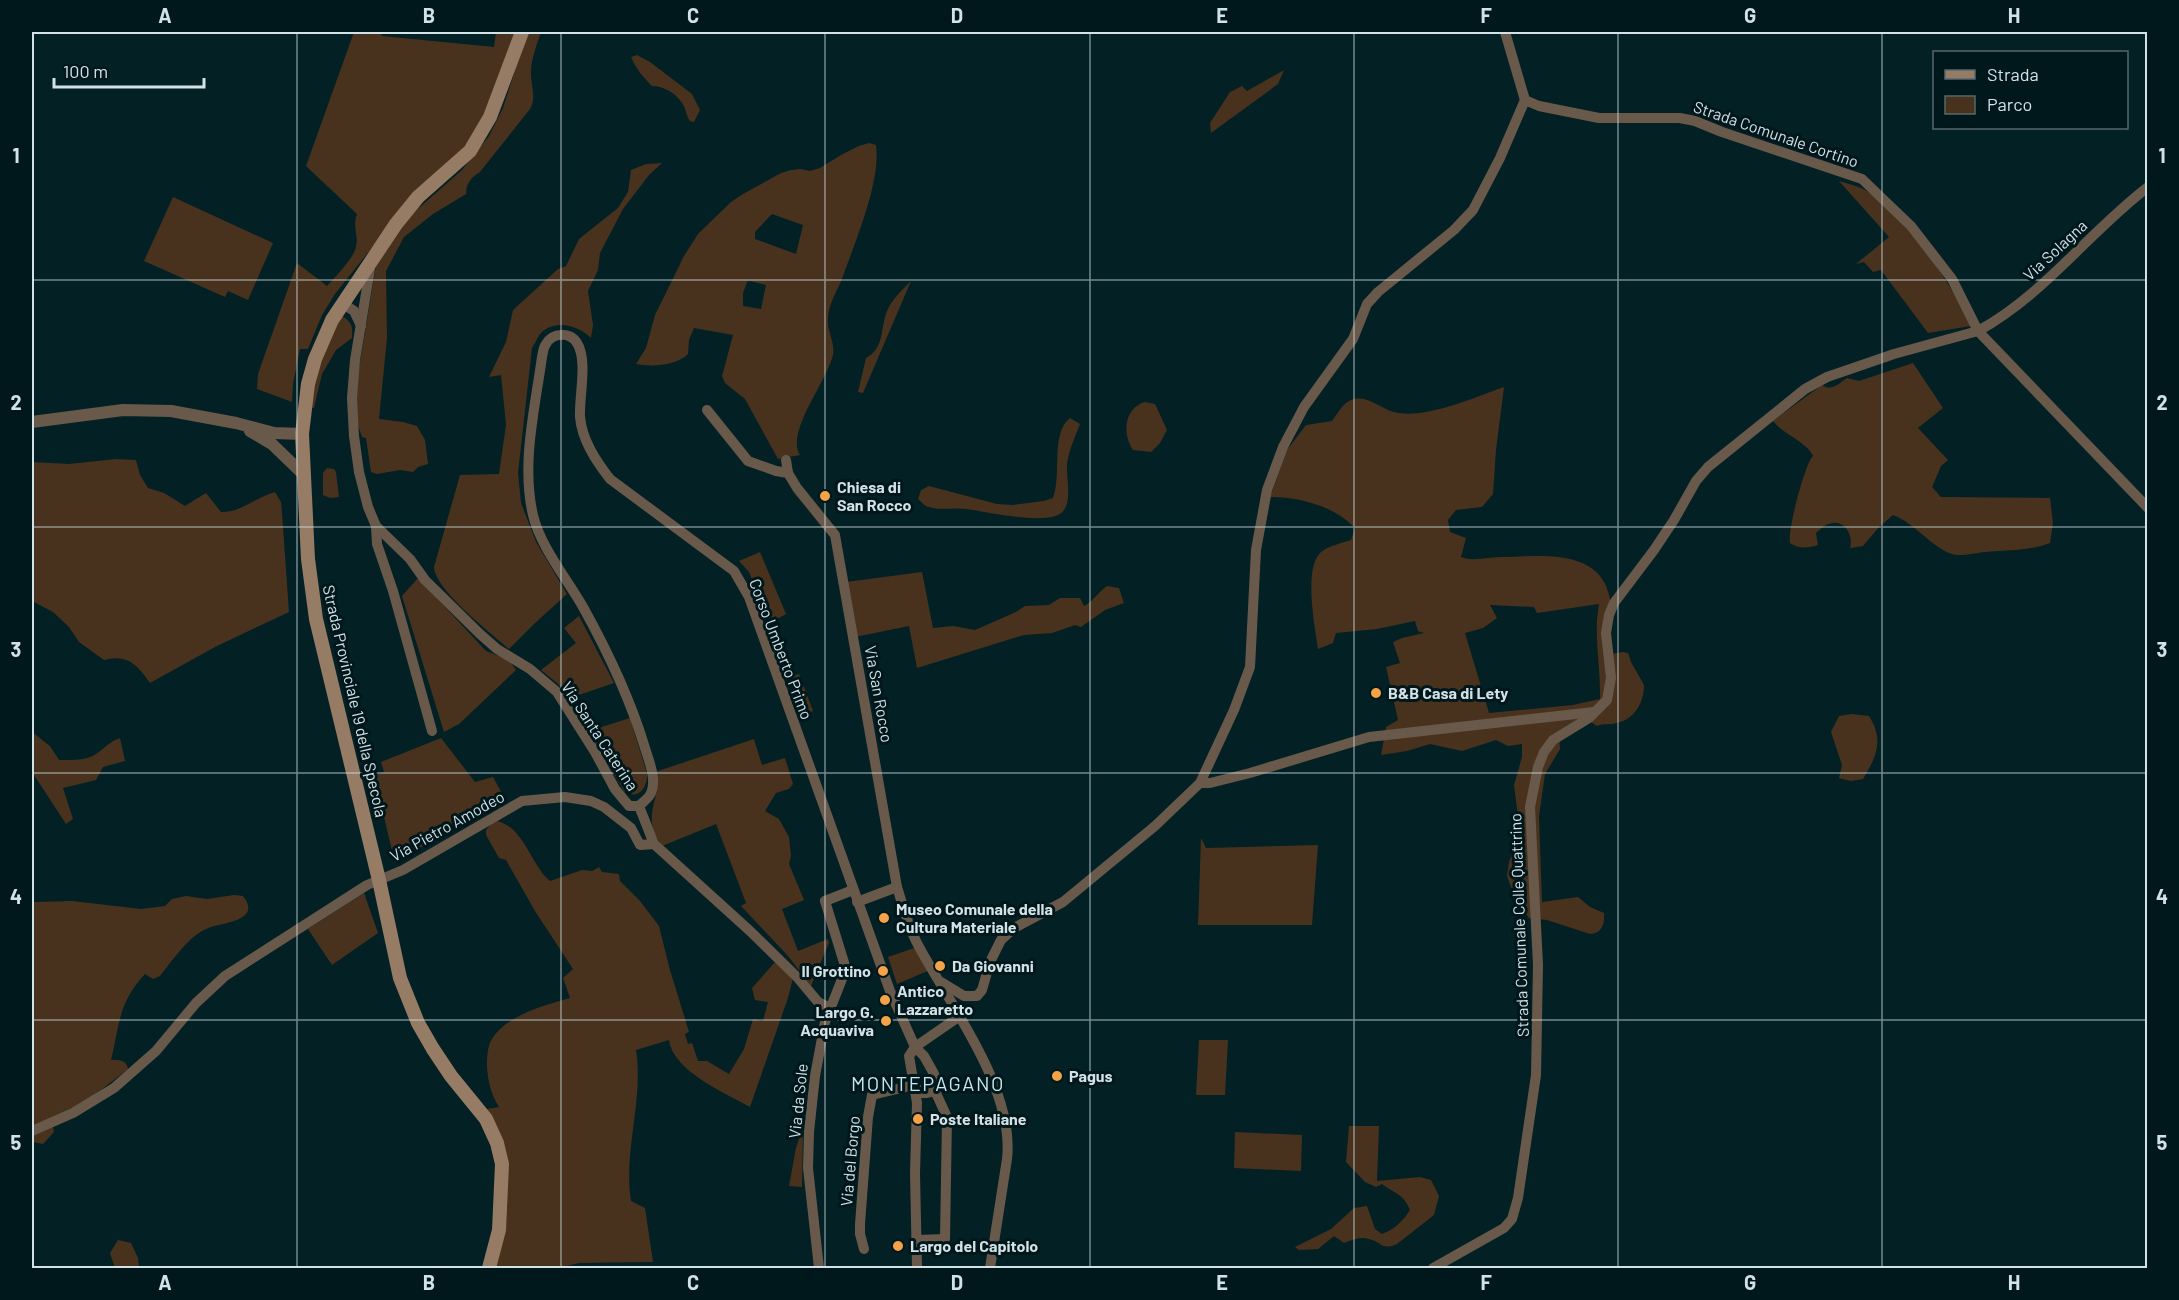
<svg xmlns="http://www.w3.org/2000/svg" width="2179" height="1300" viewBox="0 0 2179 1300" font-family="Barlow,sans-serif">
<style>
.green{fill:#48321d;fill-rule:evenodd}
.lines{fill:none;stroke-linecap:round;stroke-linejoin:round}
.minor{stroke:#69594a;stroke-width:10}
.tertiary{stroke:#69594a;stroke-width:12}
.secondary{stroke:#967c64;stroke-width:14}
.grid{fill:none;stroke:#d2e2e6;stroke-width:1.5;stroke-opacity:0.55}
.poi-dot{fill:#f6a247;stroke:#00171c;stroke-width:2}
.labels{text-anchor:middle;stroke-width:6;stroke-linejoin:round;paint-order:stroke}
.street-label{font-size:16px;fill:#d2e2e6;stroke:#00171c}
.poi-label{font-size:16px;font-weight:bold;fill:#d2e2e6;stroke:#00171c;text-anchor:start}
.quarter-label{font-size:20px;letter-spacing:1.5px;fill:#c4e6ec;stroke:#00171c}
.neatline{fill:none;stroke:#d2e2e6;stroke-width:2}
.grid-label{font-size:20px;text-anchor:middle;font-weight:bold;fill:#d2e2e6}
</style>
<rect width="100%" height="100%" fill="#032025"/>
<g class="green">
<path d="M354,32H380L382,36L494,47L496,32H516L483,119L470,141L382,235L335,294L322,315L308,349H300L293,384L292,402L257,389L258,374L297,263L327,286C335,277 354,258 356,247C359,236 352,226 357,214L306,166Z"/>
<path d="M527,32H541C537,44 532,57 531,70C530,84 537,97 530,109L480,172C471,177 466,184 466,194L433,214L404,237L386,271L387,338L379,419L403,422L417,426L425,440L428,464L418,467L413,472L400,470L377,474L371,472L366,438L362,437L356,419L357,380L377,260L412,214L462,170L489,136L503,108Z"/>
<path d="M637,55L650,62L692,94L700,110L694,122L690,121C686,116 686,108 682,103C676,93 663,86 652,86C643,77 636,69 631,57Z"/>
<path d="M1284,70L1278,84L1211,133L1210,123L1230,92L1242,86L1247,91Z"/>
<path d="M869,143L876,145C881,181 856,240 843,276C838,290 828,304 828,319C827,331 835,342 833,355C827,381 785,433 800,455L778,459L745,399L725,383L722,376L733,335L694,328L689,340L688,354C676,366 652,367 636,364L646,348L655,315L684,256L698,234L731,202L743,194L781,173L791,170L800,169L810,171L820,168L841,155L859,146ZM772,214L803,225L796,254L755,239V232ZM750,281L766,285L761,309L743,306V293L747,282Z"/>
<path d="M662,163L649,175L623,209L600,253L598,270L588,291L593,325L591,338C579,326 557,319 542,332C538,335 535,344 532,348L518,473L521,503L536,542L567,594L534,624L509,649C491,633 435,590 434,567L460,475L499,474L506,425L501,375L489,377L506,342L513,310L558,269L566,266L579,239L618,208L628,192L631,170L646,164Z"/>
<path d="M1839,181C1846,183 1854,185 1861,188C1902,208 1952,285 1971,326L1928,333L1881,270L1873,272L1864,262L1856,264L1889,237Z"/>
<path d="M173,197L273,243L248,300L228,291L225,297L144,261Z"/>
<path d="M911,281L863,393L858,392L866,358C885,348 880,328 887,311C893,298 902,290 911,281Z"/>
<path d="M342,316C352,322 353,327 352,338L336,350L322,374L314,408L309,407L323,347Z"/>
<path d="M1913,363L1943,408L1918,428L1948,460L1941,466L1932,487L1941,497L2050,498L2053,523L2050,543C2029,551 2007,550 1985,552C1975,553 1961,557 1952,554C1931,547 1915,523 1893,515L1879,527L1863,546L1850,548C1854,535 1844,518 1829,524C1824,525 1820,530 1816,533L1818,545C1809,548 1798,549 1790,543C1787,532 1805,463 1813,456C1808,443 1783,434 1773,421L1822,385C1832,392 1839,383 1847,378L1859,381Z"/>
<path d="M1504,387L1496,450L1493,494L1482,507L1456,510L1448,520L1450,532L1466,538L1461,557C1472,562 1489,557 1502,557C1542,556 1601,548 1610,599C1611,605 1608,611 1608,617C1608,630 1611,642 1612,654L1623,652L1628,653L1631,662L1644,685C1644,702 1635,719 1617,723C1610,725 1604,723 1597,726L1591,722L1559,734L1560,749L1545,774L1539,816L1542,902L1578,897L1590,907L1604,913C1605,923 1602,934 1590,934L1547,920L1529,918L1515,898L1507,876L1509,862L1520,832L1514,785L1522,757V744L1508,746L1496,740L1462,751L1430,744L1407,751L1381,755L1386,727L1398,720L1386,667L1400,663L1393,642L1402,638L1424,633L1418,631L1415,621L1377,629L1336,633L1333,643L1318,649C1315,627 1303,568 1321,552C1328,546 1342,543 1351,540L1355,528C1334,506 1300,497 1270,497L1287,450L1306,425L1332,421C1338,413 1344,401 1354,399C1370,396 1383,411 1398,413C1429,418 1475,397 1504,387ZM1599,604C1593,636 1601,667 1600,699L1573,705L1489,713L1465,633L1483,628L1497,618L1490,605L1534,607L1537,613Z"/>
<path d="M1145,402L1155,404L1167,430L1160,443L1151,452L1133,450C1122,434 1124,408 1145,402Z"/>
<path d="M1070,418L1080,424C1075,437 1069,450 1067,464C1066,478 1072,498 1064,510C1054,528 984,511 966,509C954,507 941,511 929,507C924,506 922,502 918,499L921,490L929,486L997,504L1013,505L1044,501L1053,498C1062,475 1050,434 1070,418Z"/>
<path d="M116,459L136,460L140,475L148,488L164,493L185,506L206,493L221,512C240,513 256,497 275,492L281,502L282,513L289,612L215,647L150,683C137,664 127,654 104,660L79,642L69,627L53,612L32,601V462L69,464Z"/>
<path d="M327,468L334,469L336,472L339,497L330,498L323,495V473Z"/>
<path d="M760,552L786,614L770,623L749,572L739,561Z"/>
<path d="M922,572L933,628L953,626L975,630L1016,612L1025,606L1049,605L1060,598H1080L1084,606C1094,601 1098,592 1107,586L1119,588L1124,603L1105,610L1081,627L1075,625L1052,633L1024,635L917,668L909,626L855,637L846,582Z"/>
<path d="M418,578L486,651L509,660L516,670L459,724L444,732L402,596Z"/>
<path d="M579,616L614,683L570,698L557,683L541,670L576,643L564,628Z"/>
<path d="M799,674L813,711L803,715L789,677Z"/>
<path d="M1851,714L1869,716C1884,740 1877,756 1863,779L1851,781L1839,778L1842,765L1831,732L1839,716Z"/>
<path d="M630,718L647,774C648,787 638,801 624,791L589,731Z"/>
<path d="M32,732L50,746L59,760C70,760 87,761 96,754C105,748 109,742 120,738L125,761L103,767L96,780L63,788L73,819L66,824L32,772Z"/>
<path d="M441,738L475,782L493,777L505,799L489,806L395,863L374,775L384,772L381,762Z"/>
<path d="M754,739L762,765L785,758L793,784L789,789L776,793L765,811L779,819L789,837L791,856L789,864L804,900L782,909L798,951L828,939L829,943L811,986L788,956L741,906L746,903L716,824L662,846C639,812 663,804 655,772Z"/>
<path d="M497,821C524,827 531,865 550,881L582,870L592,871L599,867L602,872L619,874L620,881L640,901L659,926L670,970L689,1032L685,1034L688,1044L692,1043L698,1061H707L729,1074L744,1049L753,1019L763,1021L768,1002L755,1000L752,988L776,961L793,978L788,998L750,1107C725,1093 673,1071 669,1040L636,1050C644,1100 623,1151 631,1201L645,1208L653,1262L579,1263L559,1268H492L505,1200L485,1111L487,1109L499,1107C491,1094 488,1082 487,1067C487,1059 487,1046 492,1039C507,1015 545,1005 570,998L563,978L573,969L535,911L506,860L499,858L486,835V830L491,824Z"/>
<path d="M1201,838L1206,848L1318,845L1312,925H1198Z"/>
<path d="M364,893L378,933L332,965L308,929Z"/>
<path d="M234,895L243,896C247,901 251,908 246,914C236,924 219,923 206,929C189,936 172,961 160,976L153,979L145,974C118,1003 120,1024 111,1060C119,1060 126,1059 128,1069L53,1127L54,1132L43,1144L33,1142L32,1138V901L36,902L72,901L141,909L165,906L172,899L186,896L207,899Z"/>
<path d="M917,947L930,970L897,984L888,957Z"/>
<path d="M1199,1040H1228L1225,1095H1196Z"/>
<path d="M803,1126L802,1187L789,1186L796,1148Z"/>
<path d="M1349,1126H1379L1377,1181L1420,1177L1431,1180L1439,1196L1434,1215L1397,1244C1381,1251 1382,1242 1369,1239C1360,1236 1352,1240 1344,1243L1334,1236L1318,1249L1299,1250L1295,1247L1331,1229L1354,1208L1367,1206L1375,1229L1382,1234C1395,1229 1403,1221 1410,1210C1403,1193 1395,1194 1382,1184L1376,1187L1365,1182L1346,1162Z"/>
<path d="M1235,1132L1302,1135L1301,1171L1234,1168Z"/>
<path d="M118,1240L131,1243L138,1258L139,1268H115L110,1253Z"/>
</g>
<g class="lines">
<g class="minor">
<path d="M1505,32L1525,100L1539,106L1599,118H1680L1695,121L1722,132L1862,179L1911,226L1952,279L1978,331C2044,295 2089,232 2148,187"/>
<path d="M371,263L355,360L352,398L354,436L359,472L368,507L376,526L410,559L425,580L480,634L497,649L530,669L557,692L595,752L615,789L629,806H639"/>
<path d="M342,303L354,311L361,326"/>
<path d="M707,410L748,461L776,471L788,473"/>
<path d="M786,460L788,473L797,488L835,535L897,887C903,906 908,926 917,943C949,1004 1015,1088 1007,1159L990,1268"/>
<path d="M376,526L377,544L393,591L432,731"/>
<path d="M1200,783H1210L1250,773L1369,737L1594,712"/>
<path d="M639,806C643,802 649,798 651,793C657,780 649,761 645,748C630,698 608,652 583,607C567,579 540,546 533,515C521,464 535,408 542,357C543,353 543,348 546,344C553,332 570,332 577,343C588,360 579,396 580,417C582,440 596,461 610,479L734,571L749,597L890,991L915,1047L924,1056L933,1072L937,1081L935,1091L927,1093H921L914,1085"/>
<path d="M639,806L654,844L750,931L798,978L818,1002L830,1008"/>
<path d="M857,902L897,887"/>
<path d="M941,982L964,996H977L982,990L990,962L1001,940L1014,928L1063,902L1155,826L1200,783L1234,710L1250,667L1256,550L1267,490L1283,447L1304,407L1353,339L1367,304L1378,292L1454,230L1473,210L1500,158L1525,100"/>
<path d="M32,1131L73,1113L114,1088L156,1051L196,1003L225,976L367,885L403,870L522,801L565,797L591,801L604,807L631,828L640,845L654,844"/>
<path d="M916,1240L945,1239L947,1117L935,1091"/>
<path d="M864,1249L860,1234V1224L868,1117L872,1095L914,1085"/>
<path d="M819,1268L808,1168L809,1132L815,1076L825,1022L846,969L825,901L853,890"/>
<path d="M917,1268L915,1173L917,1103L909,1056L915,1047L960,1016"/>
<path d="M1433,1268L1504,1228L1512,1219L1518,1198L1536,1075L1538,965L1530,807L1538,767L1544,752L1553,740L1589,718L1607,700L1611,678L1606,633L1609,615L1614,603L1654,550L1674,520L1696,481L1708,467L1805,389L1827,377L1894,354L1978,331L2148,508"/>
</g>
<g class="tertiary">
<path d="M32,422L123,410L171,411L236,423L274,433L302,434"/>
<path d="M250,431L272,444L302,473"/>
</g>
<path class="secondary" d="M489,1268L499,1230L502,1164L497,1143L486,1119L451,1076L433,1049L418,1023L400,978L379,880L316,619L308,559L302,434L308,384L315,359L332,320L396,224L418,197L470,151L490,117L522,32"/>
</g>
<path class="grid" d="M297,32V1268M561,32V1268M825,32V1268M1090,32V1268M1354,32V1268M1618,32V1268M1882,32V1268M32,280H2148M32,527H2148M32,773H2148M32,1020H2148"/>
<g class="poi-dot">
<circle cx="825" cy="496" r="6"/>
<circle cx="1376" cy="693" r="6"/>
<circle cx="884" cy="918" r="6"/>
<circle cx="940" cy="966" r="6"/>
<circle cx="883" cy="971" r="6"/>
<circle cx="885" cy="1000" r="6"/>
<circle cx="886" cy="1021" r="6"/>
<circle cx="1057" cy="1076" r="6"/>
<circle cx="918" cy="1119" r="6"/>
<circle cx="898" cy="1246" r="6"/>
</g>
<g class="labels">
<g class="street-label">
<text transform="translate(1776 134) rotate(19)" y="6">Strada Comunale Cortino</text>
<text transform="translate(2055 250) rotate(-43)" y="6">Via Solagna</text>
<text transform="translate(781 649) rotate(69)" y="6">Corso Umberto Primo</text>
<text transform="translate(879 694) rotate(80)" y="6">Via San Rocco</text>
<text transform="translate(355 701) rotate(77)" y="6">Strada Provinciale 19 della Specola</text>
<text transform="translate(600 736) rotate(57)" y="6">Via Santa Caterina</text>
<text transform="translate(447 826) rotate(-29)" y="6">Via Pietro Amodeo</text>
<text transform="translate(1519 925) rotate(-92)" y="6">Strada Comunale Colle Quattrino</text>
<text transform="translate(798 1101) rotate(-84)" y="6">Via da Sole</text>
<text transform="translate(850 1161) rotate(-85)" y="6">Via del Borgo</text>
</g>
<g class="poi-label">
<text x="837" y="493">Chiesa di<tspan x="837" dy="18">San Rocco</tspan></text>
<text x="1388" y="699">B&amp;B Casa di Lety</text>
<text x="896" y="915">Museo Comunale della<tspan x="896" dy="18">Cultura Materiale</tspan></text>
<text x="952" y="972">Da Giovanni</text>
<text x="871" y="977" text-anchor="end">Il Grottino</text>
<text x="897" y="997">Antico<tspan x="897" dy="18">Lazzaretto</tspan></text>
<text x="874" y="1018" text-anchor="end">Largo G.<tspan x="874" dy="18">Acquaviva</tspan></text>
<text x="1069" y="1082">Pagus</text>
<text x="930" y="1125">Poste Italiane</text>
<text x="910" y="1252">Largo del Capitolo</text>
</g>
<g class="quarter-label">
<text x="928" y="1091">MONTEPAGANO</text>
</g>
</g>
<rect width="2179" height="1300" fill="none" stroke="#00171c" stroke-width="66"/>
<rect x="1933" y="51" width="195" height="78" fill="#00171c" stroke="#54686d" stroke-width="1.5"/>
<rect x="1945" y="70" width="30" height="9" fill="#967c64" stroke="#54686d" stroke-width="1.5"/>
<text x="1987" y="81" font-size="18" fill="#d2e2e6">Strada</text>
<rect x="1945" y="96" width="30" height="18" fill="#48321d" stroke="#54686d" stroke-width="1.5"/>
<text x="1987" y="111" font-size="18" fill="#d2e2e6">Parco</text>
<path d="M54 78v9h150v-9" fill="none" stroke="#d2e2e6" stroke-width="3"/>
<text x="63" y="78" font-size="18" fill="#d2e2e6" stroke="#00171c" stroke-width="4.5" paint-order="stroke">100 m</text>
<rect x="33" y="33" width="2113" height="1234" class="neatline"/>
<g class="grid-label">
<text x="165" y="23">A</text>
<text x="429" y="23">B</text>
<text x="693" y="23">C</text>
<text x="957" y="23">D</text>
<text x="1222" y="23">E</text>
<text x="1486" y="23">F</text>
<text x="1750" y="23">G</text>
<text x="2014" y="23">H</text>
<text x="16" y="163">1</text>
<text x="2162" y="163">1</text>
<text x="16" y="410">2</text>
<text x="2162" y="410">2</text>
<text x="16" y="657">3</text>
<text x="2162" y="657">3</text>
<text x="16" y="904">4</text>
<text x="2162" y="904">4</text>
<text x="16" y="1150">5</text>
<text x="2162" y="1150">5</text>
<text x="165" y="1290">A</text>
<text x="429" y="1290">B</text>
<text x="693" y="1290">C</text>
<text x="957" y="1290">D</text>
<text x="1222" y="1290">E</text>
<text x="1486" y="1290">F</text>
<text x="1750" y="1290">G</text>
<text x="2014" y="1290">H</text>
</g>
</svg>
